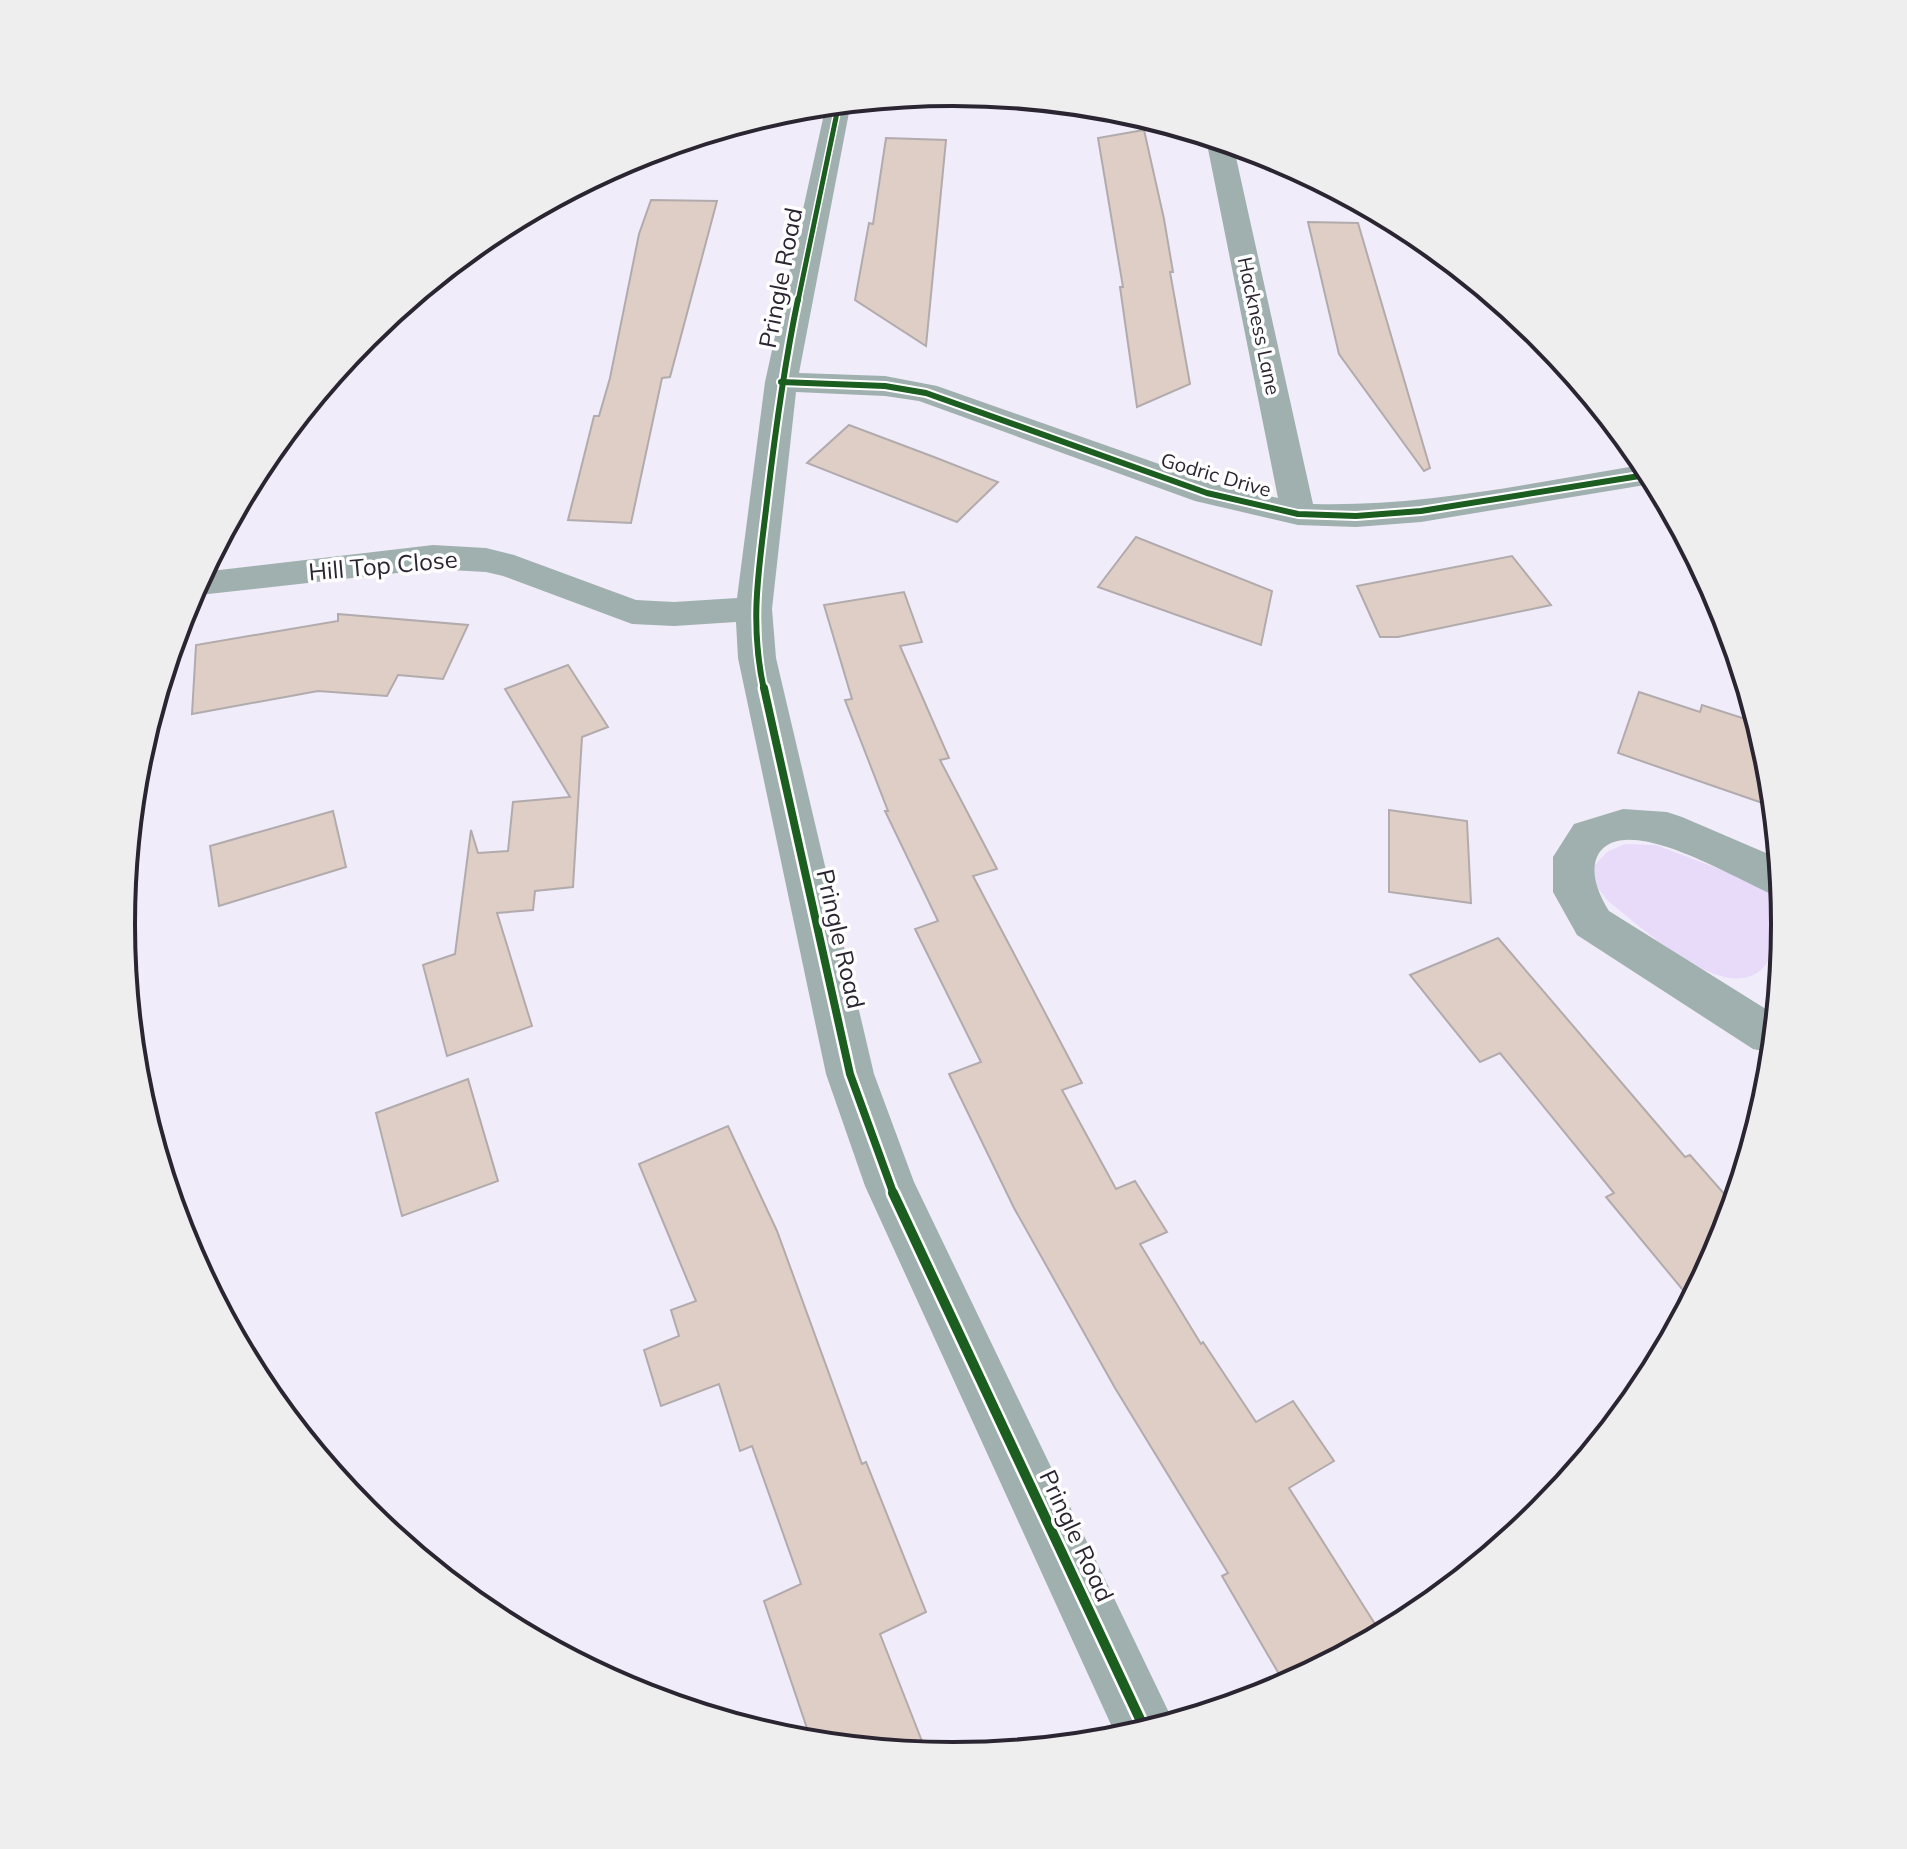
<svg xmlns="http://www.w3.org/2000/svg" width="1907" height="1849" viewBox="0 0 1907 1849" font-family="Mulish,sans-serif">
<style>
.green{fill:#e8dbfa}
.building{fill:#decec5;stroke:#b2abad;stroke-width:2}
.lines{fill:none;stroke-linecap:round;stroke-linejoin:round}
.minor{fill:#9fb0af;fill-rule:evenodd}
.cycleway-far3-casing{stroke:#fff;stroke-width:8}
.cycleway-far2-casing{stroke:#fff;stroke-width:10}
.cycleway-far1-casing{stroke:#fff;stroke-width:13}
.cycleway-casing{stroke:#fff;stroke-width:15}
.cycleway-far3{stroke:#1b5e20;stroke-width:5}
.cycleway-far2{stroke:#1b5e20;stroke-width:6}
.cycleway-far1{stroke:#1b5e20;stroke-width:8}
.cycleway{stroke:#1b5e20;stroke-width:10}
.labels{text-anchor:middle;stroke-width:7;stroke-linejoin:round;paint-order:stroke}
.far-street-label{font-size:20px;fill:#2a2531;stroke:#fff}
.street-label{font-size:24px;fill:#2a2531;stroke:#fff}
.rim{fill:none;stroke:#2a2531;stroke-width:4}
</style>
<rect width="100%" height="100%" fill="#f1ecf9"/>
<path class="green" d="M1625,844L1656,845L1761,885L1780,899C1789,920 1781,933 1773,952C1743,1025 1641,926 1608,901L1597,887L1593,867L1607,852Z"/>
<g class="building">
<path d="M1144,130L1164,219L1173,272H1170L1190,384L1137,407L1120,287H1123L1098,138Z"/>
<path d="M886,138L946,140L926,346L855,300L869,223L873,224Z"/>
<path d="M651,200L717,201L670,377L662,378L631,523L568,520L594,416H599L610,378L639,234Z"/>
<path d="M1308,222L1358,223L1430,468L1424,471L1339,354Z"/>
<path d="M849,425L934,457L998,482L957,522L807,463Z"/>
<path d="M1136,537L1272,591L1261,645L1098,587Z"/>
<path d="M1512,556L1551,605L1398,637H1380L1357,586Z"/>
<path d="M904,592L922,642L900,646L949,758L940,760L997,869L973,876L1082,1083L1062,1090L1116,1189L1135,1181L1167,1232L1140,1244L1201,1344L1203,1342L1256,1422L1293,1401L1334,1461L1289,1488L1382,1635L1286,1686L1222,1576L1228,1573L1115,1388L1014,1208L949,1074L981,1062L915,929L938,921L885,811H888L845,700L852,699L824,605Z"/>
<path d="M338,614L468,625L443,679L398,675L387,696L318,691L192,714L196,645L338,621Z"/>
<path d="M568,665L608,727L582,737L573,887L535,891L533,910L497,913L532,1026L447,1056L423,965L455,954L471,830L478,853L508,851L513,802L570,797L505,689Z"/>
<path d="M1639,692L1700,712L1702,705L1758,723L1770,763L1774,807L1618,753Z"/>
<path d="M1389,810L1467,821L1471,903L1389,892Z"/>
<path d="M333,811L346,867L219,906L210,846Z"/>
<path d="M1498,938L1685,1157L1690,1155L1734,1205L1722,1244L1692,1301L1606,1197L1614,1193L1500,1053L1480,1062L1410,975Z"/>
<path d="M468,1079L498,1181L402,1216L376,1113Z"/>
<path d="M728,1126L777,1231L862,1464L866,1462L926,1612L880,1634L927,1754L812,1743L764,1601L801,1584L752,1446L740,1451L719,1384L661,1406L644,1350L679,1336L671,1310L696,1301L639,1164Z"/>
</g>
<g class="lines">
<g class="minor">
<path d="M851,102L799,373L885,376L937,386L1216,484L1278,498L1206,139L1208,136L1233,144L1313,504C1425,507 1537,482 1647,464L1657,483L1421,522L1356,527L1298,525L1195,501L919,401L885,396L796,392L772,609L776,658L874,1074L914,1182L1174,1723L1118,1740L865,1186L826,1074L738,658L736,622L674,626L632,624L503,576L486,572L433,569L190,596L202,572L433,545L486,548L514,555L636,600L674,602L737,598L765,382L826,105Z"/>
<path d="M1623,809L1667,812L1682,817L1780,859L1782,898C1747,887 1629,809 1599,853C1588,871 1599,895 1609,911L1777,1016L1773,1053L1753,1049L1577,935L1553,892V857L1574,824Z"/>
</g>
<g class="cycleway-far3-casing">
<path id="cycleway-far3" d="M798,301L839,103"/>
</g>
<g class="cycleway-far2-casing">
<g id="cycleway-far2">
<path d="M781,382L885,386L926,393L1207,493L1298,514L1356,516L1421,511L1652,474"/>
<path d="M764,690C749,622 759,569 767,501C775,433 784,366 798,299"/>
</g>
</g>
<g class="cycleway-far1-casing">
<path id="cycleway-far1" d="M764,688L850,1074L894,1195"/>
</g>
<g class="cycleway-casing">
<path id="cycleway" d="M893,1193L1146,1732"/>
</g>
<use href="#cycleway-far3" class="cycleway-far3"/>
<use href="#cycleway-far2" class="cycleway-far2"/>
<use href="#cycleway-far1" class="cycleway-far1"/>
<use href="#cycleway" class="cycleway"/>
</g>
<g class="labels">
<g class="far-street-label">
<text transform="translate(1259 326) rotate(78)" y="7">Hackness Lane</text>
<text transform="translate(1216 475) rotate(16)" y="7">Godric Drive</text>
</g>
<g class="street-label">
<text transform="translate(781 278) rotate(-79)" y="8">Pringle Road</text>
<text transform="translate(383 566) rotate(-5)" y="8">Hill Top Close</text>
<text transform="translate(840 939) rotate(77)" y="8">Pringle Road</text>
<text transform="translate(1076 1536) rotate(65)" y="8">Pringle Road</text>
</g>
</g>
<path d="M0 0H1907V1849H0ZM135 924a818 818 0 1 1 1636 0a818 818 0 1 1-1636 0Z" fill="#eeeeef" fill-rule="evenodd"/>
<path class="rim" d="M135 924a818 818 0 1 1 1636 0a818 818 0 1 1-1636 0Z"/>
</svg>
